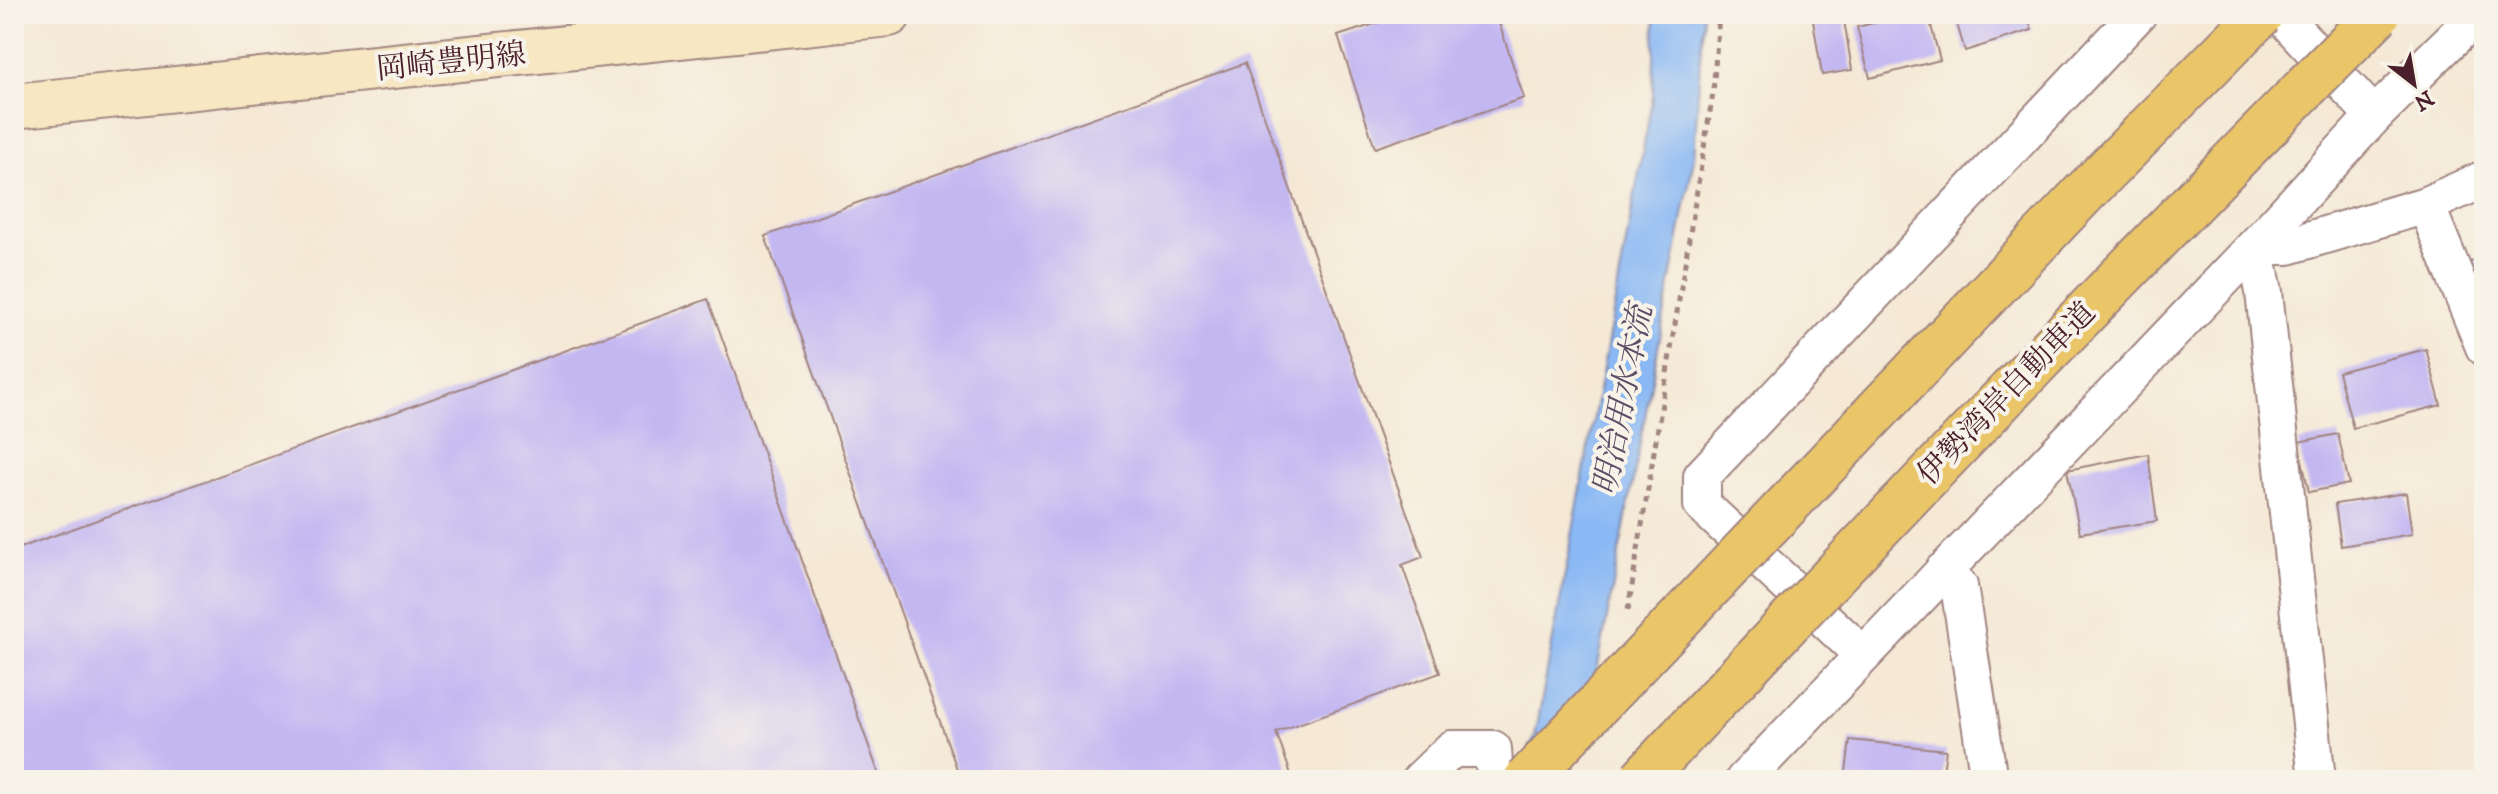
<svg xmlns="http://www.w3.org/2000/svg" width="2498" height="794" viewBox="0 0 2498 794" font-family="'IM FELL DW Pica','Noto Serif JP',serif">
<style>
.water{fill:#89b8f4;stroke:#6a6c90;stroke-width:2}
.building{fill:#c3b7f2}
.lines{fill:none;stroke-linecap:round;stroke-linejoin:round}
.service-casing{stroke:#a08480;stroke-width:22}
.minor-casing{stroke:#a08480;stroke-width:40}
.secondary-casing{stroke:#a08480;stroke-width:48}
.path{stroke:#a08480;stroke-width:5;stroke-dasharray:6 6;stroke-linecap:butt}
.service{stroke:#fff;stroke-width:18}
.minor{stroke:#fff;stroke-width:36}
.secondary{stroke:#f7e8c3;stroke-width:44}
.motorway-bridge-casing{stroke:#a08480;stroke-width:48;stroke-linecap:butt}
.motorway-bridge{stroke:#ebc669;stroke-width:44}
.labels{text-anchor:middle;stroke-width:8;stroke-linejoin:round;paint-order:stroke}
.street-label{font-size:30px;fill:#4a1f2b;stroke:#f7f3e8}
.water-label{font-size:32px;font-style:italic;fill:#5d4d67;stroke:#f7f3e8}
</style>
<rect width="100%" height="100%" fill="#f7f3e8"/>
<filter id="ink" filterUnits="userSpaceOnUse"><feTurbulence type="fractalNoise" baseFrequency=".0125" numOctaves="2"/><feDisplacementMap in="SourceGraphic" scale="16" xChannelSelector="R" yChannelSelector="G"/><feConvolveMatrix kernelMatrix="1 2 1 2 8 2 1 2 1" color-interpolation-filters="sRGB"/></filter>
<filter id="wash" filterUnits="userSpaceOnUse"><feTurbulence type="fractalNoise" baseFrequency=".006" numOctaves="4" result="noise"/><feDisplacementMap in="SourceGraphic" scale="32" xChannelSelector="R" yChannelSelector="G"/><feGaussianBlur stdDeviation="1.8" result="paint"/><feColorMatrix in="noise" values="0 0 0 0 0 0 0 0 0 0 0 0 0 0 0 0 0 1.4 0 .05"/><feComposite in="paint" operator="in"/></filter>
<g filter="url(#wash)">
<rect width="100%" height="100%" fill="#f5e9d6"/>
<path class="water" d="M1655,14H1703L1694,158L1596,676L1576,757L1567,780H1515L1535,737L1653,96Z"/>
<g id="blocks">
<g class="building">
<path d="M1405,14H1496L1524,98L1375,148L1338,36Z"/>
<path d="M1812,14H1843L1852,70L1822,75Z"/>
<path d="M1911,14H1928L1940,60L1870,78L1857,27Z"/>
<path d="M1954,14H2027L2032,30L1965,51Z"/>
<path d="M1245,63L1423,557L1402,565L1440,673L1276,732L1293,780H961L765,236Z"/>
<path d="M2484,256V302L2466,264Z"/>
<path d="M708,299L881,780H14V550Z"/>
<path d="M2426,349L2441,405L2353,428L2338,372Z"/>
<path d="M2338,434L2349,484L2309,492L2298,442Z"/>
<path d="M2148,454L2157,521L2080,533L2067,470Z"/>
<path d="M2406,493L2412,534L2341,546L2335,504Z"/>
<path d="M1850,740L1946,750L1942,780H1845Z"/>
</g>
</g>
</g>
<g filter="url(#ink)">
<use href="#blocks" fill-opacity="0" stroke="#a08480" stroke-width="2"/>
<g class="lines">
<g class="service-casing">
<path id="service" d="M603,14L613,44"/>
</g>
<g class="minor-casing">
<g id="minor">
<path d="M2280,14L2374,116"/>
<path d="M2426,205L2484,347"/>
<path d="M1943,571L1959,586L1989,780"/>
<path d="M1863,655L1702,505V476L2138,14"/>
<path d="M1420,780L1452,749H1493L1495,780"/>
<path d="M1744,780L2255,246L2374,116L2478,14"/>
<path d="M2317,780L2264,292L2255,246H2288L2426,205L2484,179"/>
</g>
</g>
<g class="secondary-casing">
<path id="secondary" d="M14,106L889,14"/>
</g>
<path class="path" d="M1628,610L1713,93L1719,14"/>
<use href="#service" class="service"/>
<use href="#minor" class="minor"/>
<use href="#secondary" class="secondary"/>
<g class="motorway-bridge-casing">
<g id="motorway-bridge">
<path d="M1526,780L2086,191L2261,14"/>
<path d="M1641,780C1883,521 2128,266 2378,14"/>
</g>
</g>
<use href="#motorway-bridge" class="motorway-bridge"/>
</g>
</g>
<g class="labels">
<g class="street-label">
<text transform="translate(451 61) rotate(-6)" y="10">岡崎豊明線</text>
<text transform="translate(2006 393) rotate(-46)" y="10">伊勢湾岸自動車道</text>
</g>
<g class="water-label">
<text transform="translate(1622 400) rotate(-79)" y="11">明治用水本流</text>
</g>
</g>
<rect width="2498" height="794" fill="none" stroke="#f7f3e8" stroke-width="48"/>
<g transform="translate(2414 84) rotate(149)" stroke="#f7f3e8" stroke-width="6" paint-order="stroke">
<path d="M0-6L14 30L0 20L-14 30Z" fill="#4a1f2b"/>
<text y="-12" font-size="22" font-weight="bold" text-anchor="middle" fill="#4a1f2b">N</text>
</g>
</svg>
